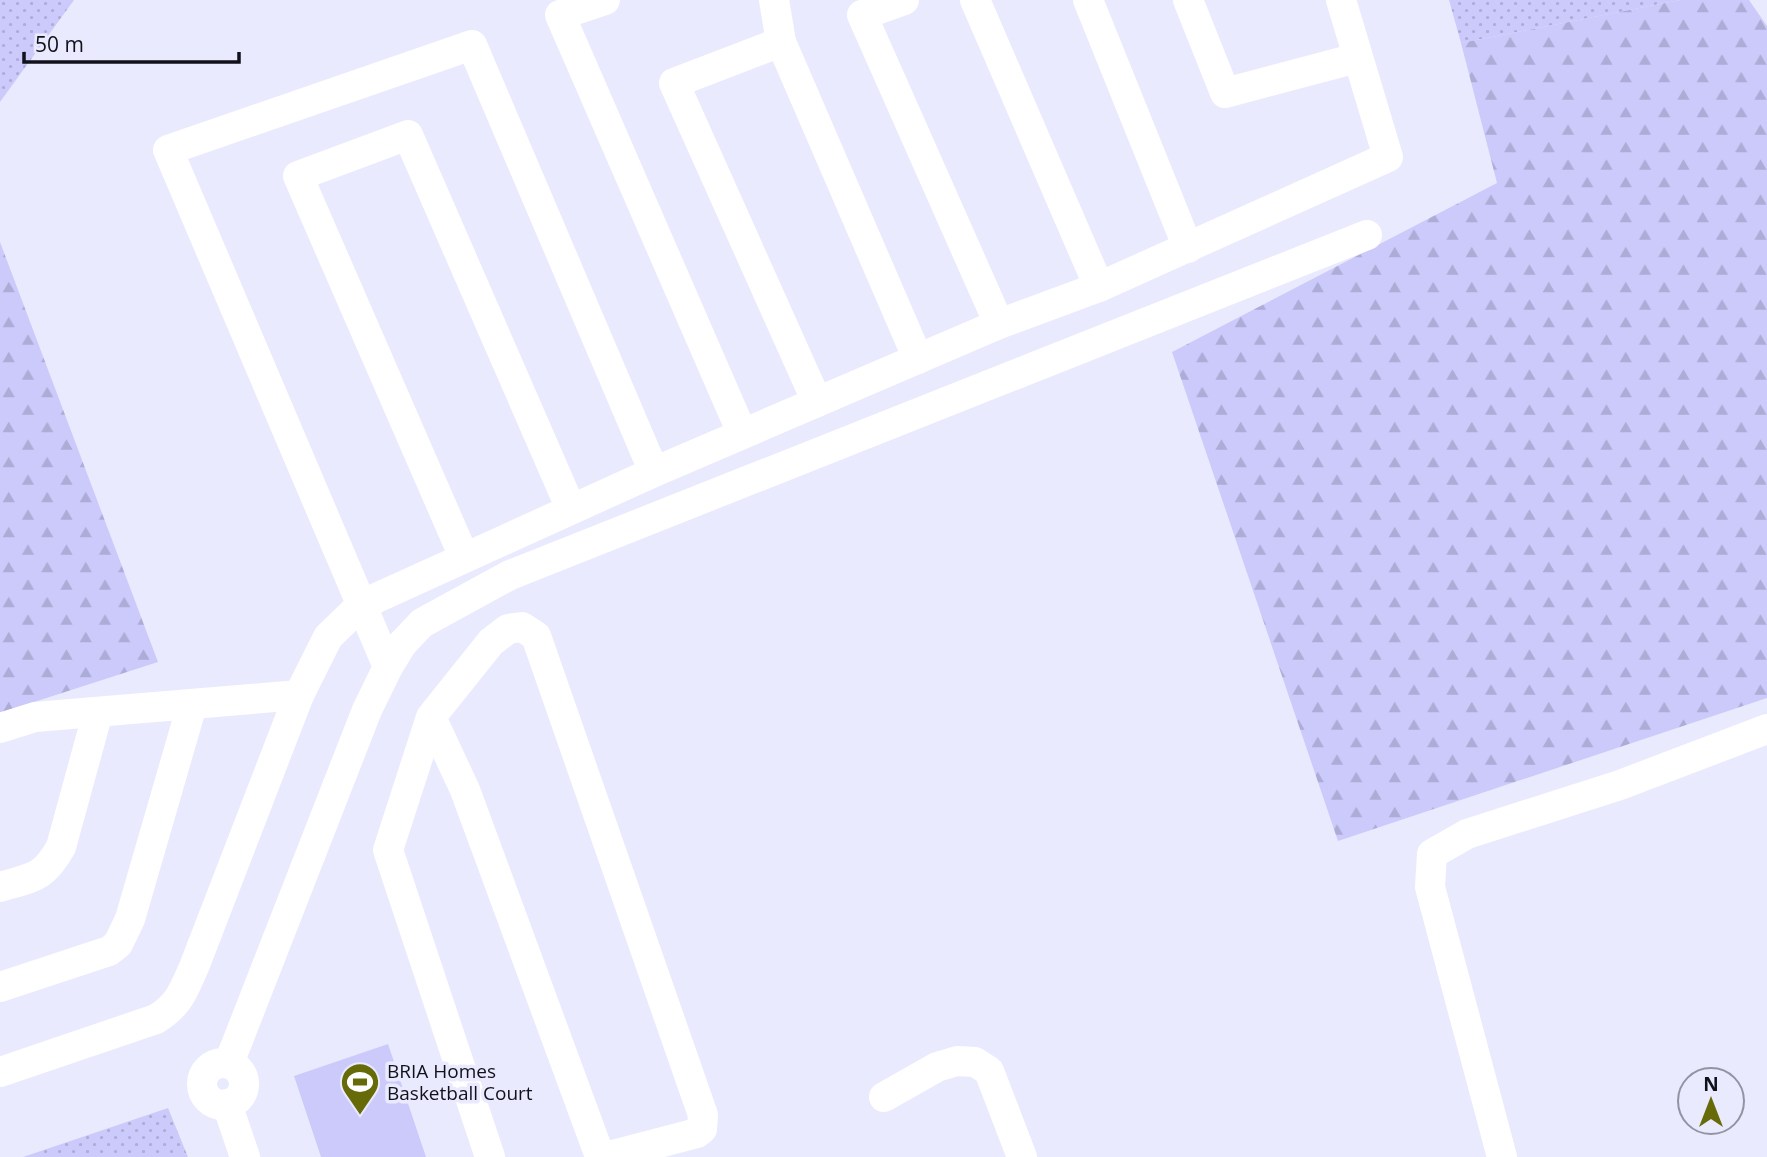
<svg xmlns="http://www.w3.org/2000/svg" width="1767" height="1157" viewBox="0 0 1767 1157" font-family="'Open Sans',sans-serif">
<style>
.grass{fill:url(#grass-dots)}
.forest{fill:url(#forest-firs)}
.green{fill:#cbcafb}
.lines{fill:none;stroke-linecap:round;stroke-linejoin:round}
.minor{stroke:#fff;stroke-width:30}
.labels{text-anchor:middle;stroke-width:7;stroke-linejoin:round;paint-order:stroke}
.poi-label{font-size:19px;fill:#11111c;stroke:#eaeafe;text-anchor:start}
</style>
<defs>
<pattern id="grass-dots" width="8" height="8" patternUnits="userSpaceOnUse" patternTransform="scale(1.75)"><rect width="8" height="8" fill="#cbcafb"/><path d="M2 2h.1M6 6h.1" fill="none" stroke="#adacd7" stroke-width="1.8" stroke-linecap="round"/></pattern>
<pattern id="forest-firs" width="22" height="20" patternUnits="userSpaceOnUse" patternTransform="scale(1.75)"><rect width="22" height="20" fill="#cbcafb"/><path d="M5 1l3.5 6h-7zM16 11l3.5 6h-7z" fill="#adacd7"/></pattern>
</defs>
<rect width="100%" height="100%" fill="#eaeafe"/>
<g class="grass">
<path d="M0,0H74L0,102Z"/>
<path d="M1449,0H1680L1461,43Z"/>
<path d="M168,1108L188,1157H23Z"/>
</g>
<g class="forest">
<path d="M1680,0H1749L1767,26V698L1338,841L1172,352L1497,183L1461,43Z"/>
<path d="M0,242L158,662L0,713Z"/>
</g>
<path class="green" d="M388,1044L426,1157H321L294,1076Z"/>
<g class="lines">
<g class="minor">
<path d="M605,0L560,15L742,433"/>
<path d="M774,0L781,42"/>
<path d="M904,0L862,15L999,324"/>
<path d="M975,0L1099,287"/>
<path d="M1088,0L1188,248"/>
<path d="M1188,0L1225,93L1357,58"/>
<path d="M817,402L674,83L781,42L918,359"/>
<path d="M464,557L298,176L408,135L571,509"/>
<path d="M388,667L168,150L472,45L654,472"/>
<path d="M431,717L465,790L598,1151L609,1156L697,1133L702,1129L703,1115L536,636L522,627L508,629L491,642L431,717L388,850L490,1157"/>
<path d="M0,728L35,717L299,695"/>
<path d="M0,887C33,877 43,879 61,847L98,712"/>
<path d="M0,987L109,951L118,944L130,919L192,705"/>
<circle cx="223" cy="1084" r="21"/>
<path d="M229,1063L367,710L388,667L402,644L422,623L510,575L1367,235"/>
<path d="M0,1072L156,1019C180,1004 183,991 194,967L299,695L328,637L361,605L654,472L999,324L1099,287L1388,157L1341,0"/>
<path d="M884,1097L937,1067L957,1061L975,1062L989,1071L1022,1157"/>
<path d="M227,1104L245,1157"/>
<path d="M1502,1157L1430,887L1432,854L1467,834L1620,785L1767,729"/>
</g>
</g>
<defs>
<g id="stadium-pin" transform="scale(2.0125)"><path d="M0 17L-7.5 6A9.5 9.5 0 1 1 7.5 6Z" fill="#666a09" stroke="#eaeafe"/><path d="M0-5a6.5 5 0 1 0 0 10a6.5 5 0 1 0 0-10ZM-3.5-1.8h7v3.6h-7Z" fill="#fff"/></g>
</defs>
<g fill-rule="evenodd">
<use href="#stadium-pin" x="360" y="1082"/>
</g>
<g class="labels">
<g class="poi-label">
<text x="387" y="1078">BRIA Homes<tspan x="387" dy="22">Basketball Court</tspan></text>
</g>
</g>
<g transform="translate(1711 1101)"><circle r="33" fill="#eaeafe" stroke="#9393a4" stroke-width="2"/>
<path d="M0-5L12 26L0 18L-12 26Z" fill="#666a09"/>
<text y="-10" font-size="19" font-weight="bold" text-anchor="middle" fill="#11111c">N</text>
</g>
<path d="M24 52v10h215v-10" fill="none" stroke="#11111c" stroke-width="3.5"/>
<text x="35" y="52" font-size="21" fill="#11111c" stroke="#eaeafe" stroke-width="5" paint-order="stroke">50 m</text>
</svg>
